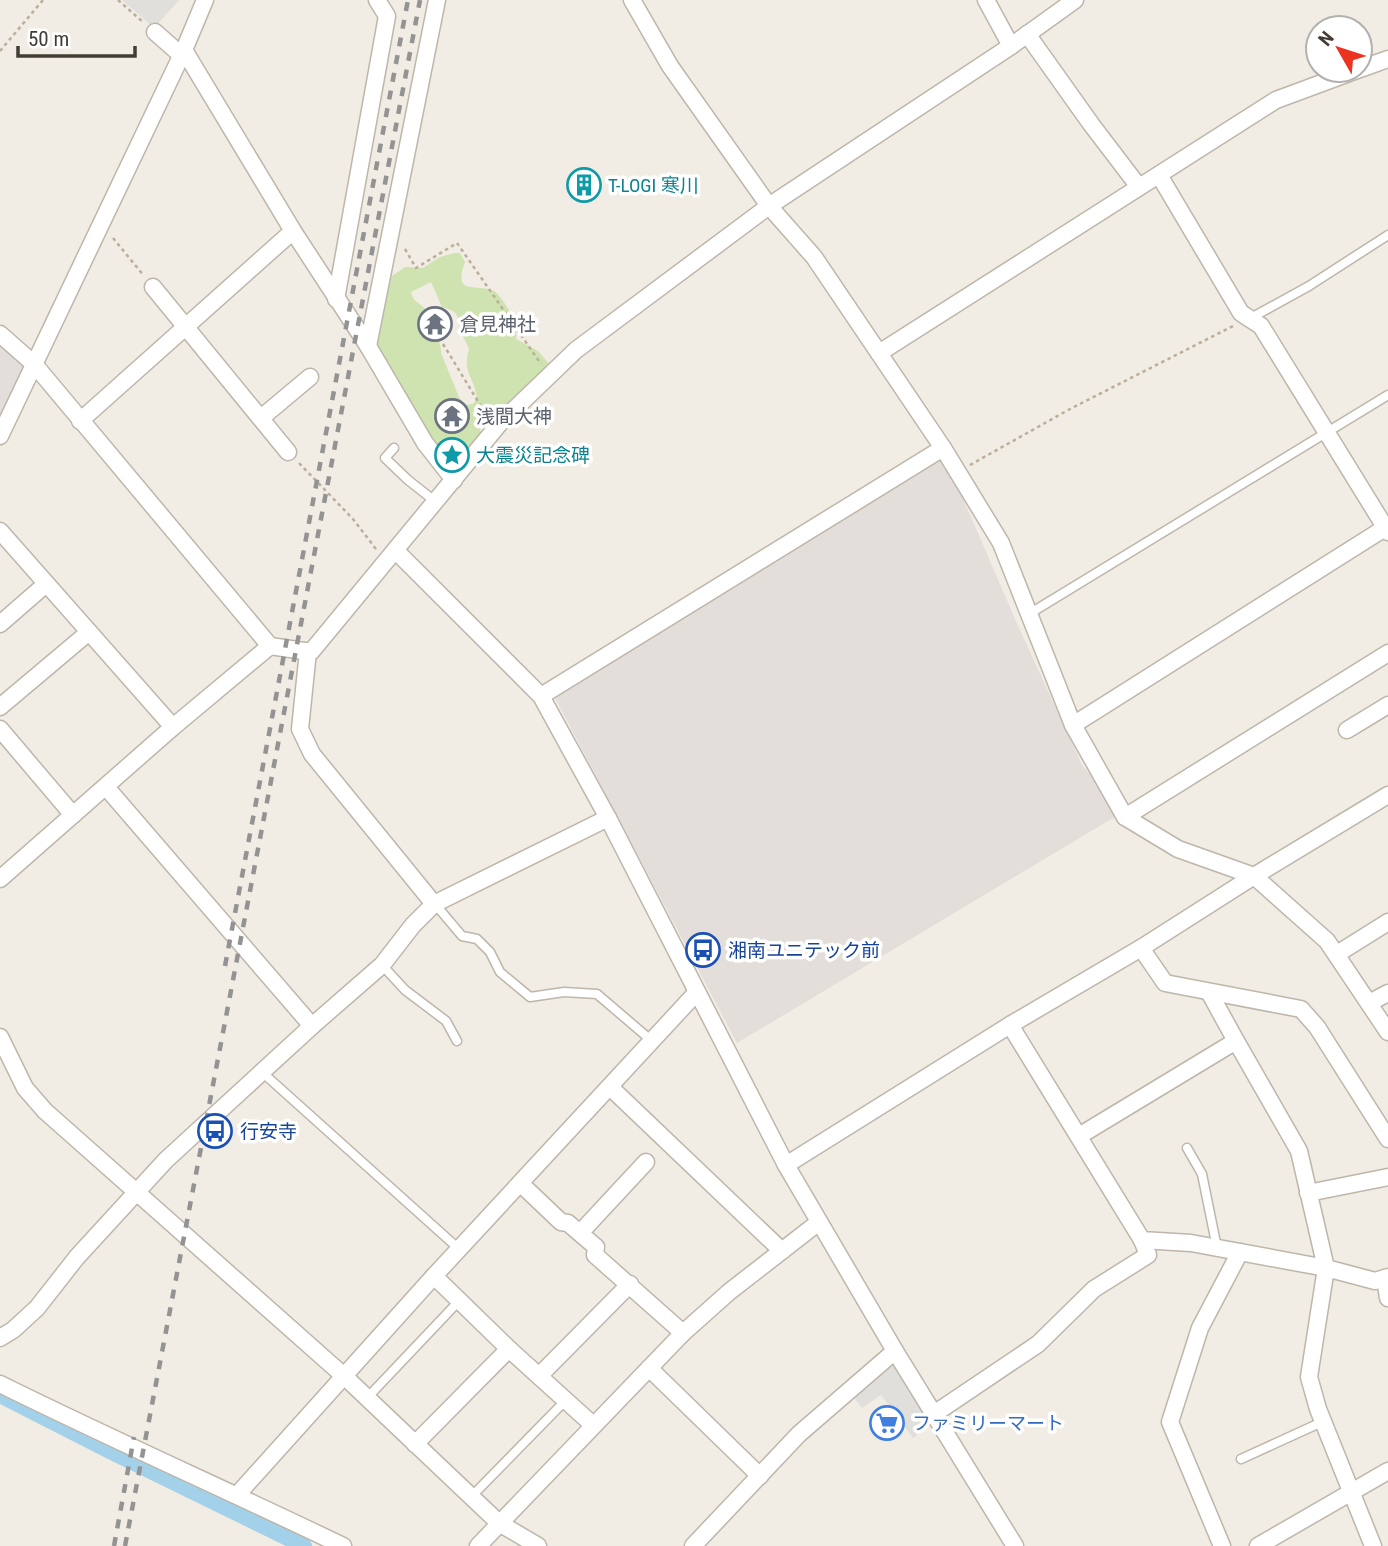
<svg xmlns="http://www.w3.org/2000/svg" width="1388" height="1546" viewBox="0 0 1388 1546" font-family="'Roboto Condensed','Noto Sans JP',sans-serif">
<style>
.industrial{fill:#e3ded9}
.green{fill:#cee3af;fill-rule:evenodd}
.parking{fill:#e1dfdc}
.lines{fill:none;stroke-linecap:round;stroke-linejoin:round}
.canal{stroke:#a3d1ea;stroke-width:16}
.service-casing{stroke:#beb6aa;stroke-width:11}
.minor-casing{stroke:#beb6aa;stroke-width:19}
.path{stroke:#bcae99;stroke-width:2.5;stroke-dasharray:3.5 3.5;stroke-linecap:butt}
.service{stroke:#fff;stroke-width:8}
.minor{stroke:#fff;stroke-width:16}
.rail{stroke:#939393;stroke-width:4.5;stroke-dasharray:9 9;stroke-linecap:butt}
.labels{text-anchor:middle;stroke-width:7;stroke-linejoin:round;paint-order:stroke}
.culture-label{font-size:19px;fill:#0d838f;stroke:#fff;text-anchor:start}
.worship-label{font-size:19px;fill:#5b616d;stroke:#fff;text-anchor:start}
.transit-label{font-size:19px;fill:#164399;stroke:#fff;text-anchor:start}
.shop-label{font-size:19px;fill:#366cbe;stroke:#fff;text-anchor:start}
</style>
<rect width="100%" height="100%" fill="#f1ece4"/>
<g class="industrial">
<path d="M0,342L27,365L0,424Z"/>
<path d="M944,455L1019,628L1082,765L1123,812L737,1043L555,698Z"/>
</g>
<path class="green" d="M454,253H460L465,262C452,297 476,283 494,291C499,293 514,317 516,323C517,328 516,334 516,339L538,351L551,366L531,399L526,414L500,421L486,409L481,410L478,415L481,436L456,468H448L379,355L376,335L392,276L405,267L423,268L440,257ZM431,282L442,307C463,313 455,316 461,332C463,338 467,343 469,349C462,374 474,376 477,398L473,404L465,405L459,397L441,353C442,345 431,315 425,309C419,302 413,302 411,292Z"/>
<g class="parking">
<path d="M122,0H179L154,28Z"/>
<path d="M894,1359L934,1422L913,1438L881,1395L862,1408L852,1395Z"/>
</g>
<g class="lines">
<path class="canal" d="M0,1395L112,1452L304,1546"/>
<g class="service-casing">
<g id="service">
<path d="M1249,319L1309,286L1388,235"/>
<path d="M394,448L385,458L408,480L436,502"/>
<path d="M1029,614L1388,395"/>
<path d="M435,904L462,936L477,939L490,952L500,972L530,997L564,992L597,994L652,1041"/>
<path d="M382,965L405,990L446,1021L457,1041"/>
<path d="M263,1073L459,1249"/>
<path d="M1187,1148L1202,1174L1217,1248"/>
<path d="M367,1398L459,1301"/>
<path d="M1241,1459L1322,1422"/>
<path d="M471,1497L566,1400"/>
</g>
</g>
<g class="minor-casing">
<g id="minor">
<path d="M986,0L1011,46"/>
<path d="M155,32L181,55"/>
<path d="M1027,34L1091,124L1139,187"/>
<path d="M184,50L293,231L368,346L425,443L454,480"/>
<path d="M1360,69L1388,59"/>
<path d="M1159,175L1241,313L1261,326L1388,532"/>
<path d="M153,287L288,452"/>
<path d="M336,299L387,16L377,0"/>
<path d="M0,334L34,364L270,646L311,652L500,423L576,350L769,206L1011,46L1075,0"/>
<path d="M368,346L437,0"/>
<path d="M879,353L1276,100L1357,70"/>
<path d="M261,418L310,377"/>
<path d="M80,421L293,231"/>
<path d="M0,436L184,50L205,0"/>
<path d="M943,448L1001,543L1073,725L1125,817L1178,849L1254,876L1327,941L1388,1032"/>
<path d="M0,531L173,727"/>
<path d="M396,551L541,696L608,818L786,1165L895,1351L1015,1546"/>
<path d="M0,624L46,584"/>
<path d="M308,651L300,729L312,754L434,904"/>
<path d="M541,696L943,448L814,257L769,206L670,66L632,0"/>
<path d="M0,707L89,632"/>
<path d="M1073,725L1388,526"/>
<path d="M0,729L73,815"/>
<path d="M1347,730L1388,705"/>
<path d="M106,787L312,1026"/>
<path d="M1125,817L1388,653"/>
<path d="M0,879L173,727L270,646"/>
<path d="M1141,948L1165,983L1301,1009L1317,1027L1388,1139"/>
<path d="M1337,954L1388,922"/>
<path d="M1209,992L1236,1041"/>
<path d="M1369,1003L1388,993"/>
<path d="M1010,1025L1142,1240L1191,1243L1326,1268L1309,1377L1318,1409L1373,1546"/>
<path d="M0,1037L25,1088L45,1111L344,1376L499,1523L538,1546"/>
<path d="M610,1087L782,1251"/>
<path d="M1079,1136L1236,1041L1299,1151L1326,1268L1375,1281L1388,1277"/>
<path d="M786,1165L1010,1025L1141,948L1254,876L1388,795"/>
<path d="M521,1184L561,1222L568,1223L596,1247L595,1255L683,1333"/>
<path d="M1308,1193L1388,1177"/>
<path d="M580,1233L646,1162"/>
<path d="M434,1276L509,1349L593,1425"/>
<path d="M1385,1278L1388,1298"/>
<path d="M0,1338L13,1330L37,1308L77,1257L166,1160L312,1026L382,965L413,925L434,904L608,818"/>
<path d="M649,1368L760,1476"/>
<path d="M539,1376L630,1284"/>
<path d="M0,1384C113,1440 229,1491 343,1546"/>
<path d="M934,1414L1038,1344L1094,1289L1148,1255L1142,1240"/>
<path d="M415,1444L509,1349"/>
<path d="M237,1495L434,1276L697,992"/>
<path d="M478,1546L683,1333L729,1292L819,1222"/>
<path d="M693,1546L799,1434L895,1351"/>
<path d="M1222,1546L1170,1422L1200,1328L1240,1252"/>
<path d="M1258,1546L1388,1471"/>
</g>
</g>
<g class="path">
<path d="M118,0L144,23"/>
<path d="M0,51L43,0"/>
<path d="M113,238L144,276"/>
<path d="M405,249L416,268L457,243L541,364"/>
<path d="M443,344L487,416"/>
<path d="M299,463L353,519L376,549"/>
<path d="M970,465L1070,409L1233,326"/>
</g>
<use href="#service" class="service"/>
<use href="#minor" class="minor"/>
<g class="rail">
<path d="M225,966L408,0"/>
<path d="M114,1546L134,1437"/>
<path d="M125,1546L420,0"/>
</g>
</g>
<defs>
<g id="building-ring" transform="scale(1.75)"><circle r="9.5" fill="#fff" stroke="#0f9aa8" stroke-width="1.5"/><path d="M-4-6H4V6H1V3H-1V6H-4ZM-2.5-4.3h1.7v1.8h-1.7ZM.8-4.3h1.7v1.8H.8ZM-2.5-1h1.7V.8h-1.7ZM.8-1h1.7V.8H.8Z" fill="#0f9aa8"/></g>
<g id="temple-ring" transform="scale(1.75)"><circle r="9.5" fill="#fff" stroke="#6b7280" stroke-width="1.5"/><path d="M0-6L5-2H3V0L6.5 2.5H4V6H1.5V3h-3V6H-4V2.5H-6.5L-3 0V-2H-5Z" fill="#6b7280"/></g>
<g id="sight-ring" transform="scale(1.75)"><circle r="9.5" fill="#fff" stroke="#0f9aa8" stroke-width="1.5"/><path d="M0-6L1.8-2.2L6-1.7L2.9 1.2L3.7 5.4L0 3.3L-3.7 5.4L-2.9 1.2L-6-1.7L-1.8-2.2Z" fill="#0f9aa8"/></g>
<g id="bus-ring" transform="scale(1.75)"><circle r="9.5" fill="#fff" stroke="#1a4fb4" stroke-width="1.5"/><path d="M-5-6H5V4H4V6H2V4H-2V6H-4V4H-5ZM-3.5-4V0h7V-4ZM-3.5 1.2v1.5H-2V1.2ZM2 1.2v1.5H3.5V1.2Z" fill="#1a4fb4"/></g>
<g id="supermarket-ring" transform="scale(1.75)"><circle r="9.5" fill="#fff" stroke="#3f7fe0" stroke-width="1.5"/><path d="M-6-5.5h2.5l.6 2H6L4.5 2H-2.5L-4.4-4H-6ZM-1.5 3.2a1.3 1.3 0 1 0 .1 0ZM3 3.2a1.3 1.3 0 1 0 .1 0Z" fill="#3f7fe0"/></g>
</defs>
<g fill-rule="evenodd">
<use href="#building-ring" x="584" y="185"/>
<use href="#temple-ring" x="435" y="324"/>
<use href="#temple-ring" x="452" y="416"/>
<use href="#sight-ring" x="452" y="455"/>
<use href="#bus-ring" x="703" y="950"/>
<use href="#bus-ring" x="215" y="1131"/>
<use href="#supermarket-ring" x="887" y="1423"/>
</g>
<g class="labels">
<g class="culture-label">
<text x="608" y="192">T-LOGI 寒川</text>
<text x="476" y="462">大震災記念碑</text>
</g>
<g class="worship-label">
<text x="460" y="331">倉見神社</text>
<text x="476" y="423">浅間大神</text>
</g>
<g class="transit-label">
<text x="728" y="957">湘南ユニテック前</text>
<text x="240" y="1138">行安寺</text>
</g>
<g class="shop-label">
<text x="912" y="1430">ファミリーマート</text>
</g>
</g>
<g transform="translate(1339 49) rotate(309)"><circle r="33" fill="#ffffff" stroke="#b3b1ae" stroke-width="2"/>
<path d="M0-5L12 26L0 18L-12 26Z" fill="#eb3420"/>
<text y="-10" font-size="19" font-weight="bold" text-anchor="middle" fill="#423c34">N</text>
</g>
<path d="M18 46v10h117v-10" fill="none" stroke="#423c34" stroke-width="3.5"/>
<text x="28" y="46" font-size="21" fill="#423c34" stroke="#ffffff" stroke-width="5" paint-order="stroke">50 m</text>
</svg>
